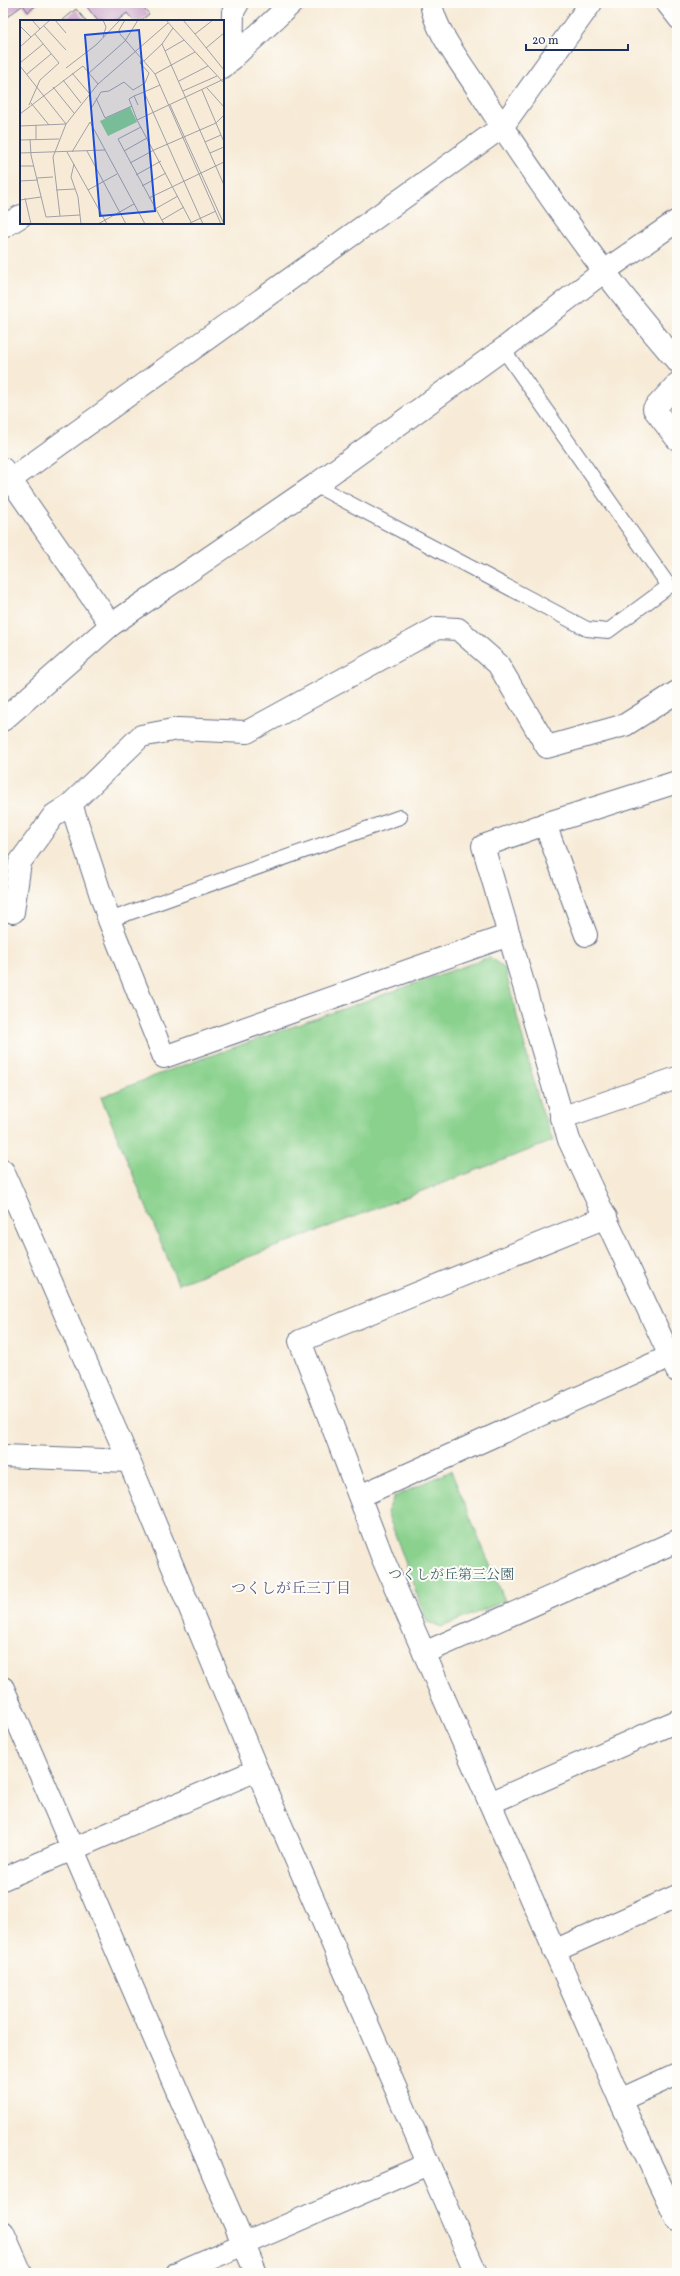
<svg xmlns="http://www.w3.org/2000/svg" width="680" height="2276" viewBox="0 0 680 2276" font-family="Vollkorn,'Noto Serif JP',serif">
<style>
.green{fill:#8ad18d;stroke:#528076}
.building{fill:#c8a0c6}
.lines{fill:none;stroke-linecap:round;stroke-linejoin:round}
.service-casing{stroke:#687188;stroke-width:16}
.minor-casing{stroke:#687188;stroke-width:24}
.tertiary-casing{stroke:#687188;stroke-width:24}
.service{stroke:#fff;stroke-width:14}
.minor{stroke:#fff;stroke-width:22}
.tertiary{stroke:#fff;stroke-width:22}
.labels{text-anchor:middle;stroke-width:4;stroke-linejoin:round;paint-order:stroke}
.park-label{font-size:14px;fill:#3c606c;stroke:#fdfcf7}
.neighbourhood-label{font-size:15px;fill:#585782;stroke:#fdfcf7}
.inset-road{fill:none;stroke:#9fa0a7;stroke-width:1}
.view{fill:#1d4ed8;fill-opacity:0.15;stroke:#1d4ed8;stroke-width:2}
.inset-edge{fill:none;stroke:#1b2f5e;stroke-width:2}
</style>
<rect width="100%" height="100%" fill="#fdfcf7"/>
<filter id="ink" filterUnits="userSpaceOnUse"><feTurbulence type="fractalNoise" baseFrequency=".025" numOctaves="2"/><feDisplacementMap in="SourceGraphic" scale="8" xChannelSelector="R" yChannelSelector="G"/><feConvolveMatrix kernelMatrix="1 2 1 2 8 2 1 2 1" color-interpolation-filters="sRGB"/></filter>
<filter id="wash" filterUnits="userSpaceOnUse"><feTurbulence type="fractalNoise" baseFrequency=".012" numOctaves="4" result="noise"/><feDisplacementMap in="SourceGraphic" scale="16" xChannelSelector="R" yChannelSelector="G"/><feGaussianBlur stdDeviation="0.9" result="paint"/><feColorMatrix in="noise" values="0 0 0 0 0 0 0 0 0 0 0 0 0 0 0 0 0 1.4 0 .05"/><feComposite in="paint" operator="in"/></filter>
<g filter="url(#wash)">
<rect width="100%" height="100%" fill="#f7ebd7"/>
<g class="green">
<path d="M490,957L505,969L539,1102L553,1141L178,1284L101,1097L170,1070Z"/>
<path d="M451,1471L505,1601L442,1627L427,1622L387,1512L394,1497Z"/>
</g>
<g id="blocks">
<g class="building">
<path d="M3,3H39L28,12L23,5L7,17L3,11Z"/>
<path d="M84,3H140L149,14L140,21H134L127,13L117,21H98Z"/>
<path d="M76,9L86,21H62Z"/>
</g>
</g>
</g>
<g filter="url(#ink)">
<use href="#blocks" fill-opacity="0" stroke="#687188" stroke-width="1"/>
<g class="lines">
<g class="service-casing">
<g id="service">
<path d="M662,3L677,22"/>
<path d="M315,485L587,629L608,631L669,586L503,349"/>
<path d="M109,920L400,817"/>
</g>
</g>
<g class="minor-casing">
<g id="minor">
<path d="M232,59L233,12L238,3"/>
<path d="M223,67L292,3"/>
<path d="M3,227L21,216"/>
<path d="M677,384L654,409L677,439"/>
<path d="M3,469L111,625"/>
<path d="M10,480L502,127L591,3"/>
<path d="M3,720L111,625L315,485L503,349L603,272L677,221"/>
<path d="M71,804L109,920L164,1057L509,935"/>
<path d="M545,824L483,846L569,1140L677,1371"/>
<path d="M13,912L20,862L54,815L71,804L141,736L178,729L247,732L437,628L458,629L498,664L547,747L625,725L677,692"/>
<path d="M586,935L545,824L677,782"/>
<path d="M561,1118L677,1078"/>
<path d="M3,1171L129,1461L257,1770L476,2273"/>
<path d="M606,1217L300,1341L383,1559L620,2100L677,2220"/>
<path d="M3,1456L129,1461"/>
<path d="M360,1496L671,1356"/>
<path d="M424,1653L677,1541"/>
<path d="M3,1688L256,2273"/>
<path d="M490,1803L677,1721"/>
<path d="M3,1879L257,1770"/>
<path d="M554,1951L677,1896"/>
<path d="M620,2100L677,2074"/>
<path d="M3,2232L21,2273"/>
<path d="M177,2273L428,2164"/>
</g>
</g>
<g class="tertiary-casing">
<path id="tertiary" d="M431,3C435,31 462,64 477,88C538,183 603,276 677,361"/>
</g>
<use href="#service" class="service"/>
<use href="#minor" class="minor"/>
<use href="#tertiary" class="tertiary"/>
</g>
</g>
<g class="labels">
<g class="park-label">
<text x="451" y="1579">つくしが丘第三公園</text>
</g>
<g class="neighbourhood-label">
<text x="291" y="1593">つくしが丘三丁目</text>
</g>
</g>
<g transform="translate(20 20)">
<rect width="204" height="204" fill="#f7ebd7"/>
<path d="M110,87L117,102L88,116L80,101Z" fill="#8ad18d"/>
<path class="inset-road" d="M12,0L20,9M35,0L46,13M83,0L86,7L83,17M105,0L99,10L100,14L135,54L201,204M163,0L175,14L193,0M0,6L11,17M24,6L46,30M153,8L204,63M175,14L204,50M142,24L204,165M0,27L30,0M186,28L204,13M145,31L164,20M124,41L142,24L153,8L146,0M0,43L23,24M0,46L46,104M46,48L76,25L100,0M52,53L69,73M69,53L105,21L118,0M7,54L31,34M135,54L175,32M43,60L61,83M159,61L188,46M140,65L124,72L183,204M33,67L54,93M187,68L204,87M182,70L204,122M163,71L197,56M114,76L109,79L117,100L171,202M76,78L85,98L112,86M11,83L29,105M9,85L20,60L39,43L15,14M118,85L114,76L124,72M150,85L204,204M72,87L81,72L89,71L104,62L113,70L125,63L129,53L120,43L122,39M0,94L63,46L78,64M117,100L204,59M16,105V119M0,106L46,104M121,107L98,119L144,204M10,119L11,135L26,197L60,195M0,120L39,119M185,122L201,115M134,130L196,103L204,95M67,131L106,204M104,131L127,118M47,132L87,204M52,132L70,102L125,204M0,133L85,130M190,133L204,127M110,143L134,130M54,144L51,157L58,177L61,204M0,146H14M116,155L141,141M17,158L33,157M0,161L18,160M122,166L146,153M36,170L55,169M68,170L97,154M5,178L11,204M129,178L204,142M0,180L21,177M135,189L158,176M40,196L33,137L46,104L78,64L148,3M142,200L164,187M78,204L114,184M168,204L196,191"/>
<path class="view" d="M119,10L135,191L80,196L65,15Z"/>
<rect width="204" height="204" class="inset-edge"/>
</g>
<rect width="680" height="2276" fill="none" stroke="#fdfcf7" stroke-width="16"/>
<path d="M526 44v6h102v-6" fill="none" stroke="#1b2f5e" stroke-width="2"/>
<text x="532" y="44" font-size="12" fill="#1b2f5e" stroke="#fdfcf7" stroke-width="3" paint-order="stroke">20 m</text>
</svg>
